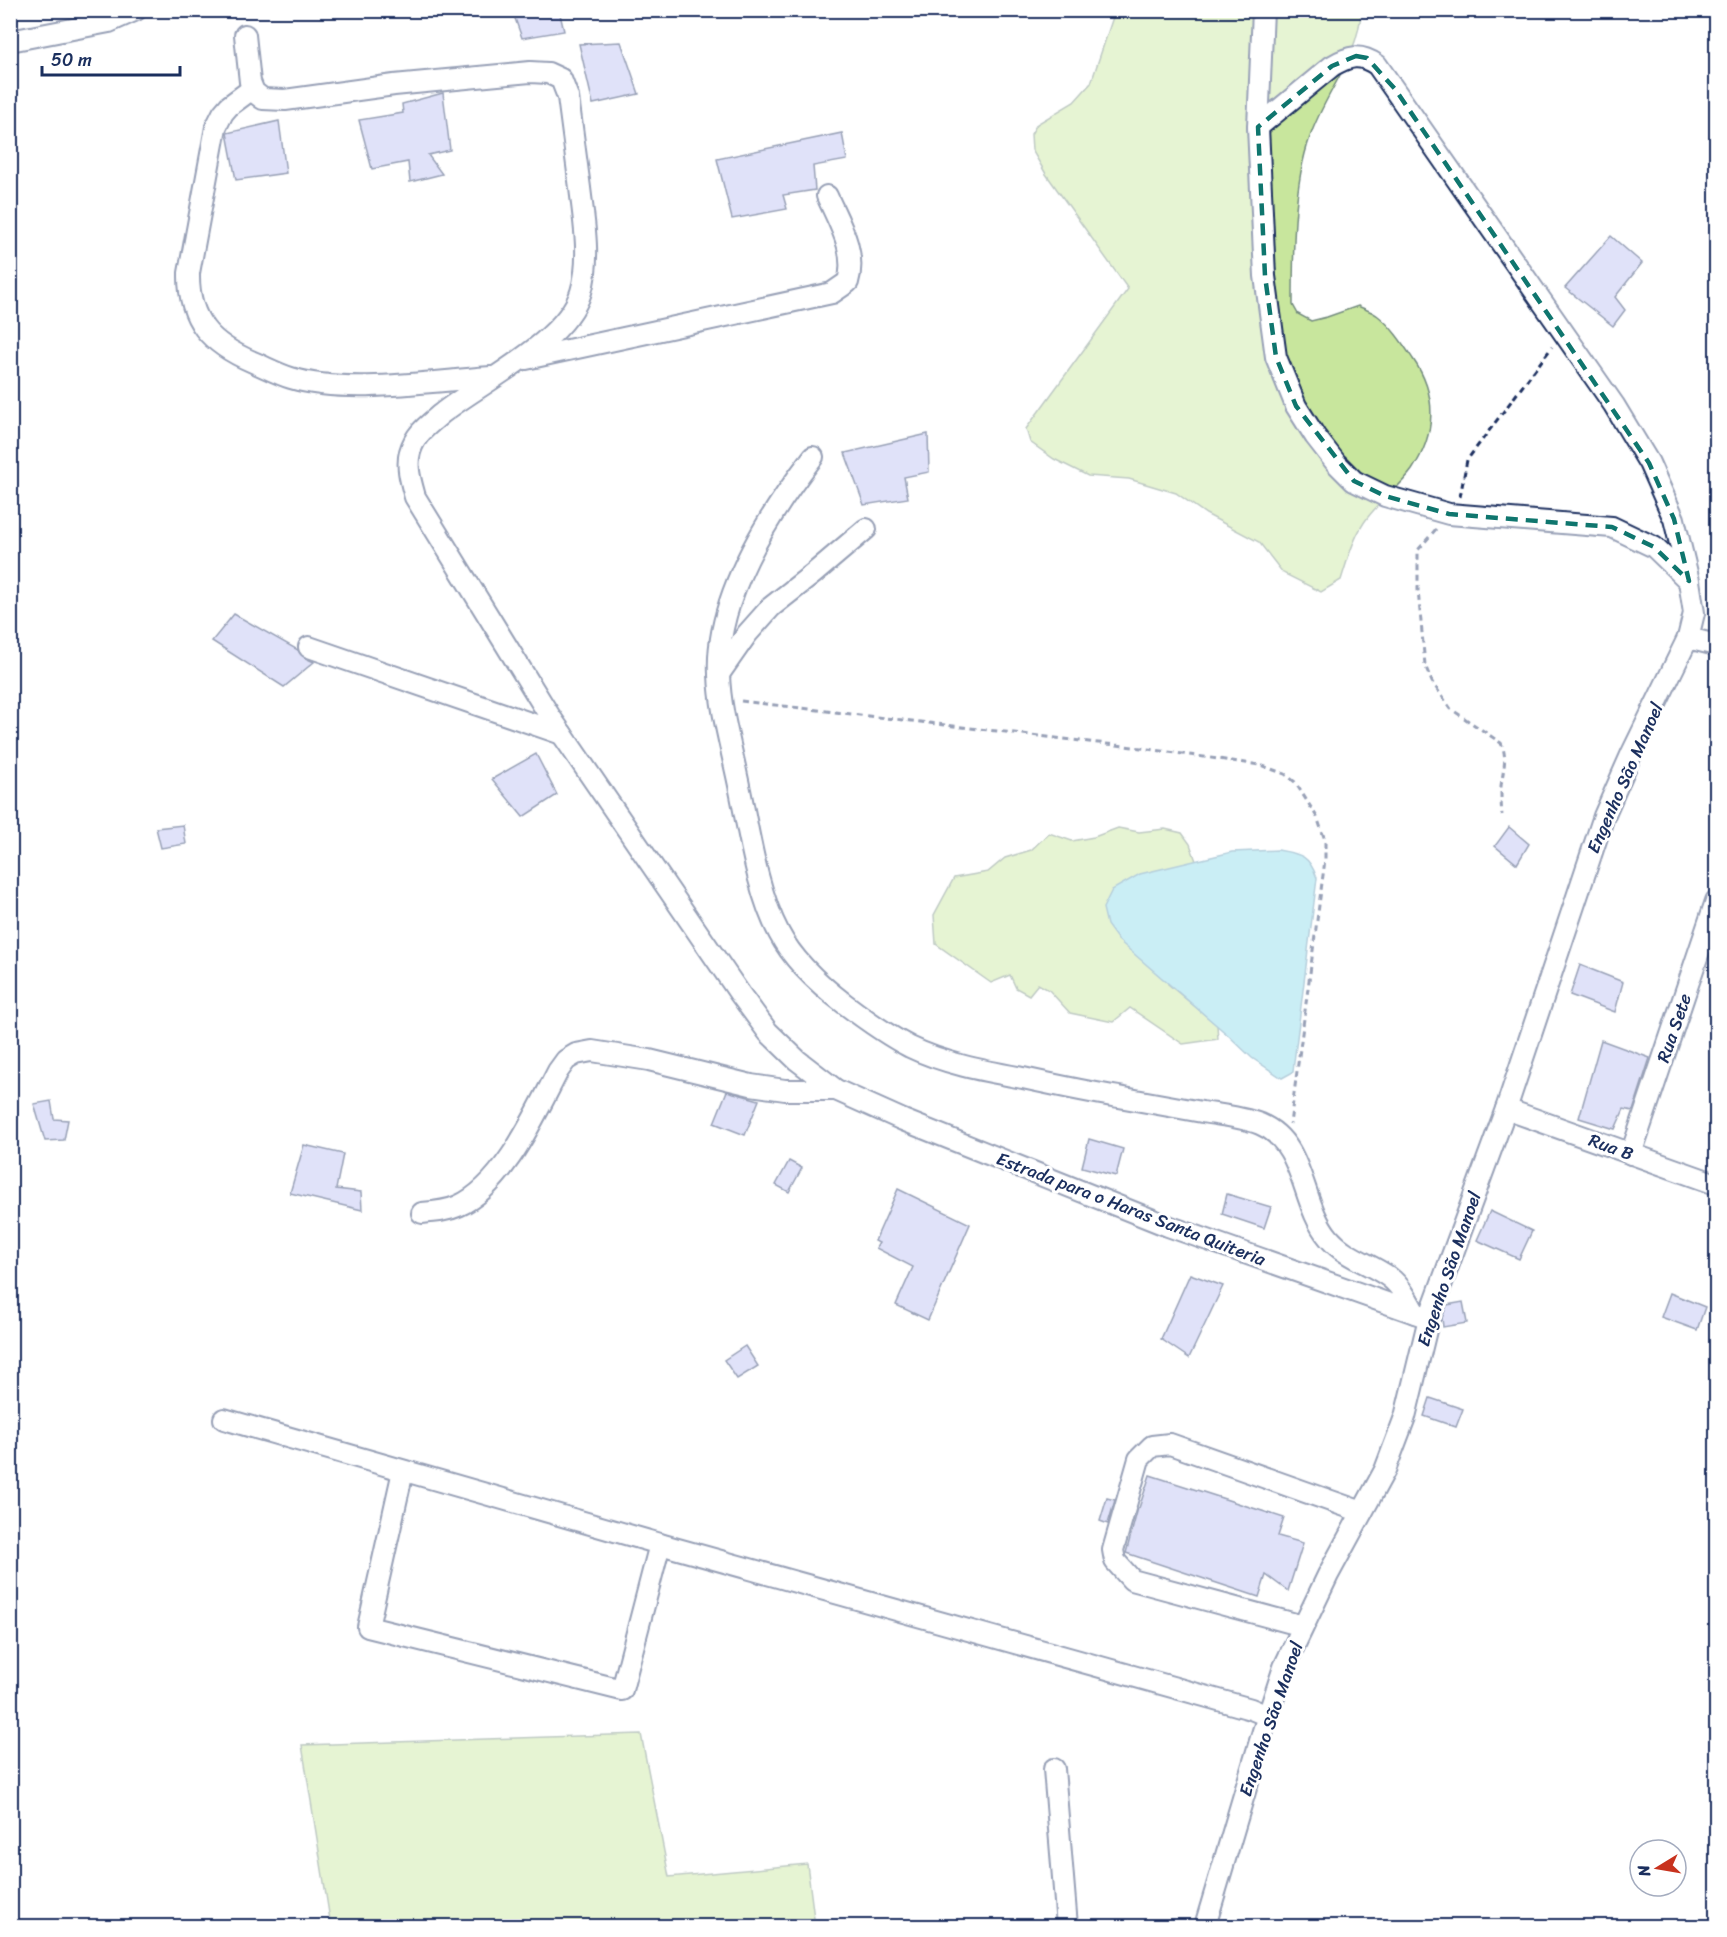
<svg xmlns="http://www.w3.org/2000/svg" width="1727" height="1937" viewBox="0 0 1727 1937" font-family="Sriracha,sans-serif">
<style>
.green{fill:#c8e69d;stroke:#728a7e;stroke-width:1.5}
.water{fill:#8bd9e9;stroke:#5e95b1;stroke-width:1.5}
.building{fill:#bbbff1;stroke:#1b2f5e;stroke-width:1.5}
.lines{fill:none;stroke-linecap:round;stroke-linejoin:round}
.minor-casing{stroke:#1b2f5e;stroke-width:24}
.path{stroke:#1b2f5e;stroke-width:3;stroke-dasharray:6 4.5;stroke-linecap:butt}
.minor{stroke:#fff;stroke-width:20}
.marked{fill:none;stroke:#0f766e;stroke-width:4.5;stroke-dasharray:12 8;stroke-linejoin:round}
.labels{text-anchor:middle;stroke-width:6;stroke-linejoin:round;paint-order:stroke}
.street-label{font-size:18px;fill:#1b2f5e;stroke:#fff}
</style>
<rect width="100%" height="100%" fill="#fff"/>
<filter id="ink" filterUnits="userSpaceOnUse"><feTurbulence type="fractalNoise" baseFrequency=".0167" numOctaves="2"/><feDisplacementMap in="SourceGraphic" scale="12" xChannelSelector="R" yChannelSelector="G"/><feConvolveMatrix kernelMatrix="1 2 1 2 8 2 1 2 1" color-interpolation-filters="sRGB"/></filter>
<g filter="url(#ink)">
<g class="green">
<path d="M1115,11H1361C1359,57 1324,94 1310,137C1293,185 1293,253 1293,305L1298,314L1311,321L1327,317L1358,306C1364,309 1372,311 1378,316C1392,327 1403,344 1413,359C1438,395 1436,434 1412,470C1400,487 1381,500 1368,517C1354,535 1348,558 1341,580L1321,592L1283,573L1259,542L1206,514L1176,493L1129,479L1088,476L1054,459L1030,442L1026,429L1128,289L1046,174L1032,150L1031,134L1037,124L1074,102L1091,83Z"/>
<path d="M1118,828L1139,832L1165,829L1182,833L1190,844L1196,861L1205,874L1168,984L1217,1025L1218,1039L1183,1044L1130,1008L1113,1022L1070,1013L1049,990L1038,984L1029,995L1016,988L1010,975L991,983L936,944L934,915L954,878L988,872L1005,858L1031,850L1049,833L1072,841L1094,837Z"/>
<path d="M641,1734L669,1877L807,1864L815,1926H331L302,1745Z"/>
</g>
<path class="water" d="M1278,850C1301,854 1309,855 1317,878L1294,1062L1293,1072L1282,1078L1252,1058L1229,1036L1118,940L1107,925L1103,908L1112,890L1140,874L1232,852Z"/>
<g class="building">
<path d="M512,10H559L564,31L522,38Z"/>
<path d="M621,42L639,94L593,104L579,44Z"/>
<path d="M443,93L450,150L428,155L442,174L410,182L408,162L372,169L359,120L403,113L402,104Z"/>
<path d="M279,121L286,173L236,180L227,133Z"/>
<path d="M842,133L847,160L813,166L815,190L783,195L787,209L732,219L717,159Z"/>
<path d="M1611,236L1642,263L1615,297L1625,310L1613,326L1565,288Z"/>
<path d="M928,434L929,472L904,477L908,498L864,505L845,453Z"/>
<path d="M234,614L298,650L305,658L314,662L284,687L212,641Z"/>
<path d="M536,754L557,795L523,817L492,779Z"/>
<path d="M183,825L186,844L161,848L156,828Z"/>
<path d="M1509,827L1529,844L1517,864L1495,846Z"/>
<path d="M1580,965L1623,982L1615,1012L1570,995Z"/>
<path d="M1601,1040L1650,1058L1633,1111L1624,1109L1615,1129L1579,1118Z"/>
<path d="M727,1091L759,1100L745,1135L714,1123Z"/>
<path d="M51,1101L54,1119L68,1120L64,1140L45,1141L34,1104Z"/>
<path d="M1089,1139L1123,1149L1116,1176L1082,1167Z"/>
<path d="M304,1145L343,1154L336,1189L361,1192L362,1210L290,1193Z"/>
<path d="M789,1161L802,1168L789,1192L776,1185Z"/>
<path d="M898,1189L970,1224L928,1320L896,1305L913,1267L876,1248L879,1243L875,1241Z"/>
<path d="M1227,1194L1271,1207L1264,1228L1222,1214Z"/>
<path d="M1490,1211L1532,1231L1519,1259L1477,1240Z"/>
<path d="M1190,1274L1223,1286L1189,1358L1161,1339Z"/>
<path d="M1670,1293L1705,1307L1697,1330L1661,1317Z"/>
<path d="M1463,1302L1467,1323L1443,1327L1442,1318L1447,1305Z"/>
<path d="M745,1346L758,1366L737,1379L724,1360Z"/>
<path d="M1430,1398L1463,1409L1456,1427L1424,1416Z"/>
<path d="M1150,1475L1284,1518L1278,1536L1303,1543L1288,1591L1266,1575L1259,1597L1126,1553L1138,1508H1139Z"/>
<path d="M1107,1498L1115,1500L1108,1524L1100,1521Z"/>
</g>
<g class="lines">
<g class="minor-casing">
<g id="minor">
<path d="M1263,10L1258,127L1265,276L1276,357L1296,406L1315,436L1336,463L1354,481L1385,496L1449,514L1612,527L1654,547L1689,581"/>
<path d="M245,35L250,82L254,92L263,99L285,100L394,85L530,72L548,73L561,79L568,97C572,127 576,157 580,188C584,222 591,259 581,292C566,342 481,382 441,414C428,425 415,434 410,452C406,467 411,482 415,497L551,718L740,994L768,1032L797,1060L836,1090L903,1120L1168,1226L1429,1318"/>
<path d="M10,41L109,22L136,10"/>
<path d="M252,89L229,106L223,113L216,127L189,273C188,321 211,344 253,362C265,367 278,374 291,378C346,395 433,381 491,377"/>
<path d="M526,359L832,293L848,282C857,252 839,223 827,196"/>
<path d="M813,457C769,514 715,599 719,674C720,708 730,743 737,776C748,825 756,890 779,933C794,962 820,985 845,1004C866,1020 887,1035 910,1047C945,1064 985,1071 1023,1078C1055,1085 1087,1092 1119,1097C1147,1102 1175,1107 1202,1112C1221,1115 1242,1117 1260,1124C1306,1143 1300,1204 1329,1238C1345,1257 1369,1263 1389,1277C1401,1286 1408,1300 1415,1313"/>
<path d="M1688,638L1716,645"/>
<path d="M309,647L562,734"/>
<path d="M719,674L747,634L771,607L813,574L866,529"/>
<path d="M1506,1109L1716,1184"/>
<path d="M1631,1154L1716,901"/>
<path d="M422,1213C435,1212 447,1211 458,1206C504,1186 536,1113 558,1071L566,1060L576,1054L592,1051L649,1060L751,1085L785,1090H836"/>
<path d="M224,1419L660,1544L1251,1709L1268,1716"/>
<path d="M403,1471L368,1627L622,1690L660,1544"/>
<path d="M1303,1626L1132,1580L1115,1561L1113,1550L1139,1459L1152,1446L1170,1444L1362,1512"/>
<path d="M1054,1769L1067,1926"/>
<path d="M1205,1926L1263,1731L1284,1667L1328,1575L1385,1470L1405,1417L1429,1318L1506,1109L1604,816L1631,755L1688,638L1694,613L1689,581L1674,519L1649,463L1614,405L1377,65C1360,53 1349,56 1332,66L1258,127"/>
</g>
</g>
<g class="path">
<path d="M1460,497L1467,460L1552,347"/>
<path d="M1436,529L1418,550V590L1425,665L1432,682L1451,709L1501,743C1508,758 1503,770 1501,786C1501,796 1501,805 1502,815"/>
<path d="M741,701L1141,748L1260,765L1285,774L1295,782L1317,817L1325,840V860L1290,1124"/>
</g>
<use href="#minor" class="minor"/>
</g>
</g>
<path d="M0 0H1727V1937H0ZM1356,56L1367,58L1395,89L1649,463L1674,519L1689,581L1654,547L1612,527L1449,514L1385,496L1354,481L1296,406L1276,357L1265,276L1258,127L1332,66Z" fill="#fff" fill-opacity=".55" fill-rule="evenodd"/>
<path class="marked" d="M1356,56L1367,58L1395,89L1649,463L1674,519L1689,581L1654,547L1612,527L1449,514L1385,496L1354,481L1296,406L1276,357L1265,276L1258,127L1332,66Z"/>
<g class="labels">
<g class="street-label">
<text transform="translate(1625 778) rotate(-66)" y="6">Engenho São Manoel</text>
<text transform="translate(1674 1028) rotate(-71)" y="6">Rua Sete</text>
<text transform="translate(1611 1147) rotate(20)" y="6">Rua B</text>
<text transform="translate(1131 1209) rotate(21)" y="6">Estrada para o Haras Santa Quiteria</text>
<text transform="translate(1449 1269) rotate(-71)" y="6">Engenho São Manoel</text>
<text transform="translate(1271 1719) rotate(-71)" y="6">Engenho São Manoel</text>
</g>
</g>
<rect width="1727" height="1937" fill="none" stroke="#fff" stroke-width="36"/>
<rect x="18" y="18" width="1691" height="1901" fill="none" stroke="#1b2f5e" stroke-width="2" filter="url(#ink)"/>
<g transform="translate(1658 1868) rotate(259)"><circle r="28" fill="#ffffff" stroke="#a4acbf" stroke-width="1.5"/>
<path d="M0-4.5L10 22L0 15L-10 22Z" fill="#c8321e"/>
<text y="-9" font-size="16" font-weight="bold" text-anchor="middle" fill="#1b2f5e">N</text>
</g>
<path d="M42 66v9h138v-9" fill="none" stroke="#1b2f5e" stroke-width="3"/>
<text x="51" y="66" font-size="18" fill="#1b2f5e" stroke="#ffffff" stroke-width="4.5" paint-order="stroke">50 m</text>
</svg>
